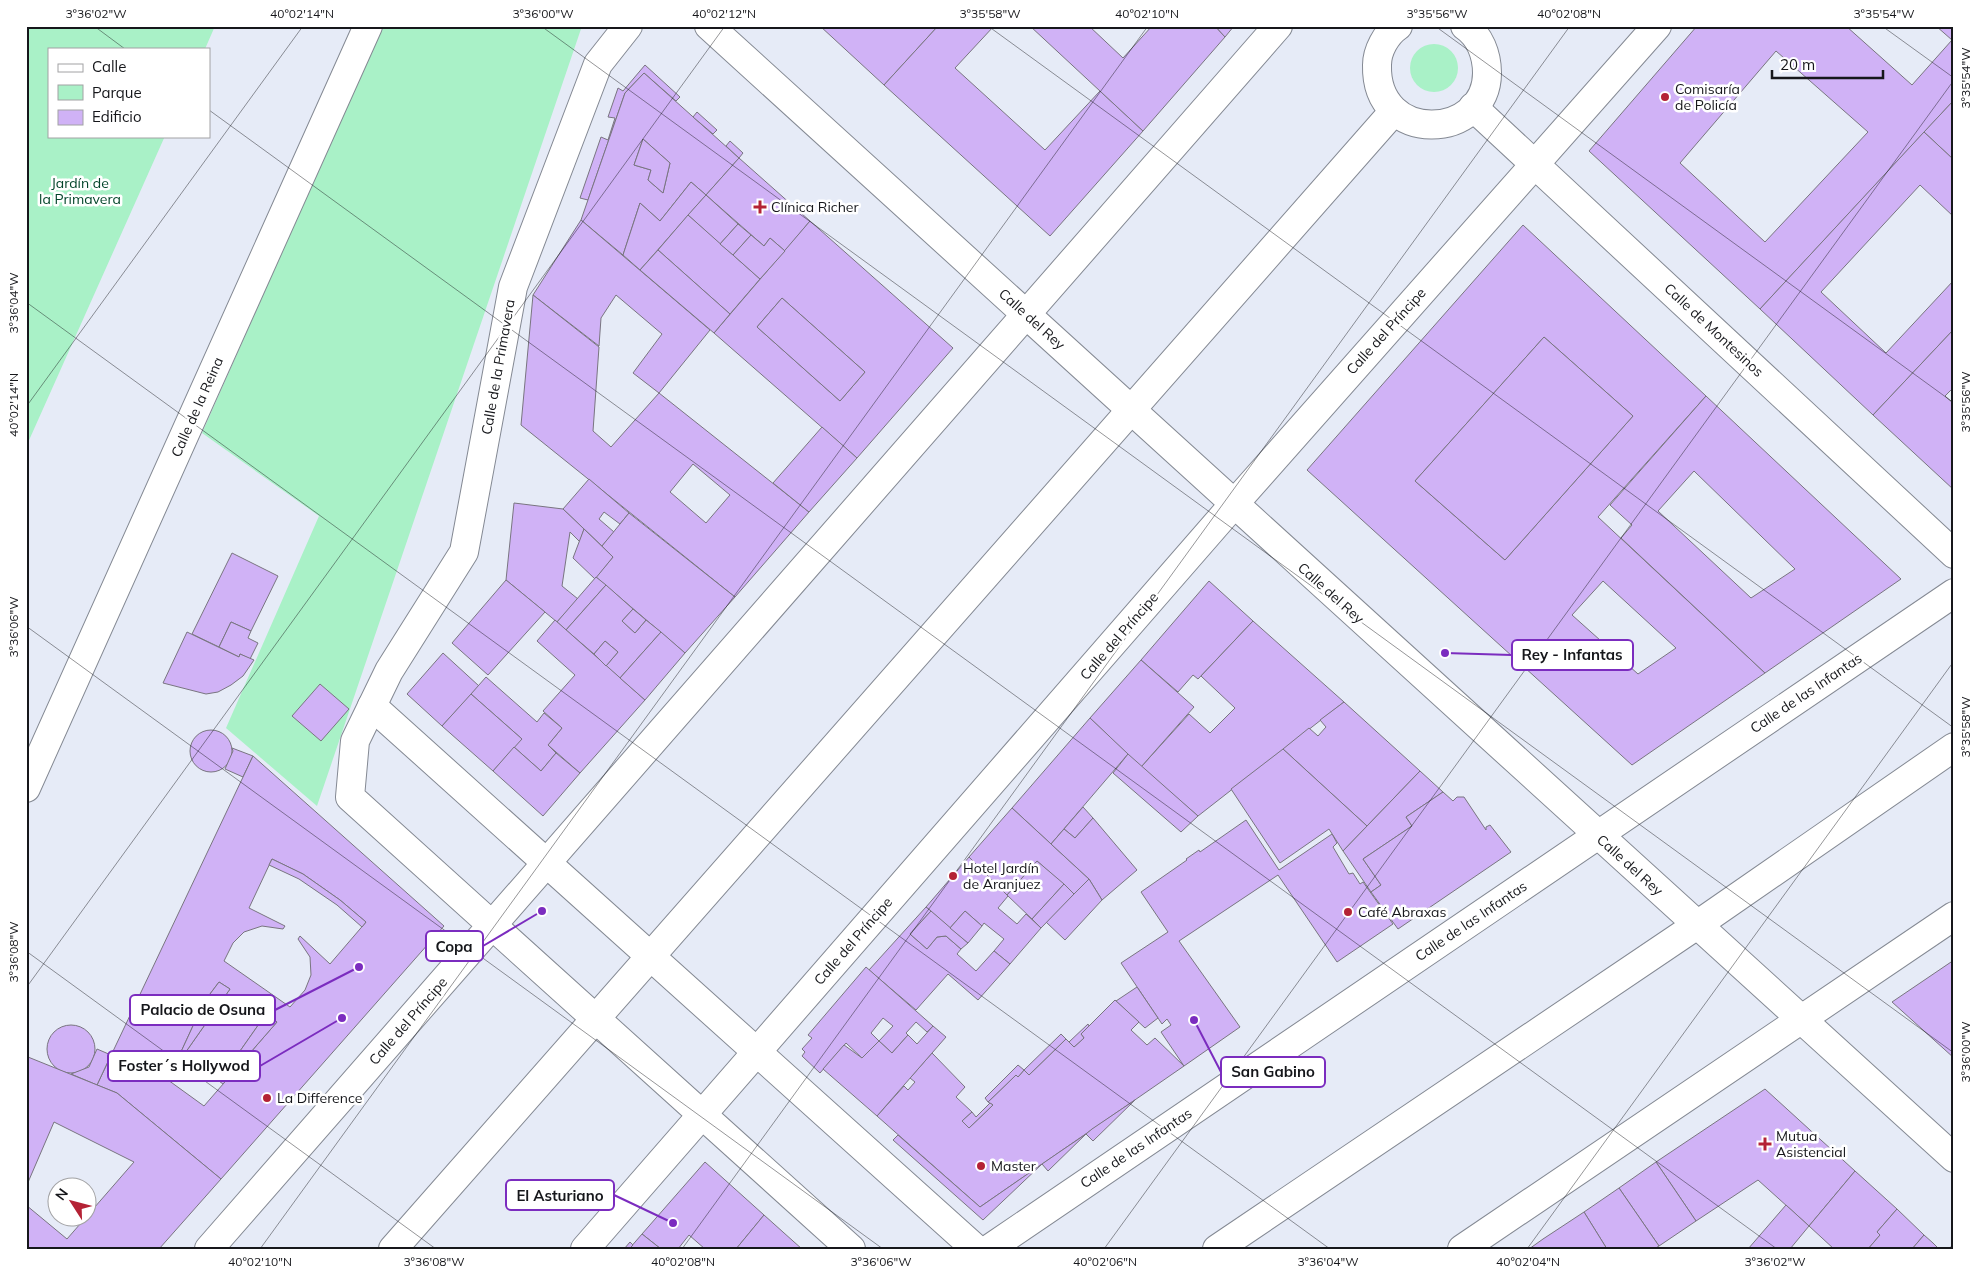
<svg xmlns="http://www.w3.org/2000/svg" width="1980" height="1275" viewBox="0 0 1980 1275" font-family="Mulish,sans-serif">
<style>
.green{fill:#a9f1c7}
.building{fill:#d0b2f6;stroke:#797580;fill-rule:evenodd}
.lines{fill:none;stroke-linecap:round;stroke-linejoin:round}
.street-casing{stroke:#848993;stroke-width:30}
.street{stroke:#fff;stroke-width:28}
.ticks{fill:none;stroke:#16171b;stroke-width:1;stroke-opacity:0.45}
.poi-dot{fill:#b42235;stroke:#fff;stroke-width:2}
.labels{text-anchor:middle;stroke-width:5;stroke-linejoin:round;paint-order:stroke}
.poi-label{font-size:14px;fill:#16171b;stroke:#fff;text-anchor:start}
.park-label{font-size:14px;fill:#024429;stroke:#fff}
.street-label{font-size:14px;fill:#16171b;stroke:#fff}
.leader{fill:none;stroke:#7b2cbf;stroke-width:2}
.callout-dot{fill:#7b2cbf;stroke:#fff;stroke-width:2}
.callout{fill:#fff;stroke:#7b2cbf;stroke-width:2}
.callout-label{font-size:15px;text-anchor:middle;font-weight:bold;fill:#16171b}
.neatline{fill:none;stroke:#16171b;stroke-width:2}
.ticks-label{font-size:12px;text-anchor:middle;fill:#16171b}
</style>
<rect width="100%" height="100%" fill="#e6ebf7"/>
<g class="green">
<path d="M26,26H215L205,49H49V136H165L26,447Z"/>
<path d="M382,26H582L317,806L226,728L319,516L202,433Z"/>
<circle cx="1434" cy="68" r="24"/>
</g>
<g class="building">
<path d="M820,26H938L884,85Z"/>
<path d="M938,26H994L955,68L1045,150L1100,91L1143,131L1050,236L884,85Z"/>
<path d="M1030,26H1089L1123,58L1152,26H1215L1225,37L1143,131Z"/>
<path d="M1215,26H1234L1225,37Z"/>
<path d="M1697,26H1846L1912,85L1952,40L1954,41V100L1760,309L1589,151ZM1776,51L1868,132L1765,242L1680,163Z"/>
<path d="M1936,26H1954V41L1952,40Z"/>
<path d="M645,65L680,97L676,101L644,73L625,93L588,200L580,198L601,137L608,140L615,118L608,117L618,88L623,91Z"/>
<path d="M644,73L739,158L706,195L691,182L660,221L640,203L623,255L581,220L625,93ZM643,139L670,163L663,193L648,180L651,170L634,165Z"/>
<path d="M1954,100V160L1924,132Z"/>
<path d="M697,112L717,130L713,134L693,117Z"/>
<path d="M1924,132L1954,160V217L1920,185L1821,292L1886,353L1954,280V329L1873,415L1760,309Z"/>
<path d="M643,139L670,163L663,193L648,180L651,170L634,165Z"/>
<path d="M730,141L743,153L739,158L726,146Z"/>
<path d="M739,158L810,221L785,251L770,238L764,246L706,195Z"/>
<path d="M691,182L706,195L640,270L623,255L640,203L660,221Z"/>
<path d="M706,195L738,224L720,244L688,215Z"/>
<path d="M688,215L760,279L730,314L658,250Z"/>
<path d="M581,220L710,330L659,393L633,373L662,334L616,295L601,318L599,346L533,295Z"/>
<path d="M810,221L953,348L857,458L714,333ZM782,298L865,372L840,401L757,327Z"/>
<path d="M738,224L751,235L733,255L720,244Z"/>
<path d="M1523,225L1706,396L1598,517L1765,673L1632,765L1307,470ZM1544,337L1633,416L1505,560L1415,481ZM1603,581L1676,648L1638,674L1572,615Z"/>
<path d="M751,235L764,246L770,238L785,251L760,279L733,255Z"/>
<path d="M658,250L730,314L714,333L640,270Z"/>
<path d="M533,295L599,347L593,431L611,447L659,393L809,512L735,597L521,425ZM693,464L730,495L706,523L670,492Z"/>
<path d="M782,298L865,372L840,401L757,327Z"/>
<path d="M1954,329V387L1945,396L1954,404V490L1873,415Z"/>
<path d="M1544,337L1633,416L1505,560L1415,481Z"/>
<path d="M1706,396L1901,579L1765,673L1621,538L1632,525L1610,505ZM1694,471L1795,569L1751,598L1658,511Z"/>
<path d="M822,427L857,458L809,512L773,483Z"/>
<path d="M589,479L629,513L620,524L604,512L599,519L614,532L602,546L563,509Z"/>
<path d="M514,503L563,509L584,529L580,542L570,532L562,586L578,599L557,622L506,580Z"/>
<path d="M629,513L735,597L685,653L596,577L613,557L602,546Z"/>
<path d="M584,529L613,557L595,579L573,558Z"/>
<path d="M232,553L278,576L251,631L231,622L219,647L192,634Z"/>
<path d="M596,577L606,585L566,630L557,622Z"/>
<path d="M506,580L545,612L488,675L452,643Z"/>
<path d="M1209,581L1253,621L1198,679L1193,675L1178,692L1141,660Z"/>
<path d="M606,585L633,609L622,621L635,633L646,620L661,632L620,678L606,666L618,652L605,641L594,654L566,630Z"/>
<path d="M633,609L646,620L635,633L622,621Z"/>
<path d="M555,620L645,700L580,773L548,745L562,728L543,711L575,675L537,641Z"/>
<path d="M1253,621L1344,702L1198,816L1141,767L1189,714L1210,733L1235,708L1201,676Z"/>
<path d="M231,622L251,631L248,638L258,643L250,659L240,654L239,657L219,647Z"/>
<path d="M187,632L239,657L240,654L254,660L243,676L231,685L218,692L206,694L163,683Z"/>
<path d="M661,632L685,653L645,700L620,678Z"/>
<path d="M605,641L618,652L606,666L594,654Z"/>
<path d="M443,653L479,686L442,726L407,694Z"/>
<path d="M1141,660L1194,707L1141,767L1090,718Z"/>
<path d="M486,677L537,722L544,713L562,728L548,745L556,753L541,771L514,747L522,739L471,694Z"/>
<path d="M320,684L349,709L321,741L292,716Z"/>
<path d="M471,694L522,739L493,771L442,726Z"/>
<path d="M1344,702L1420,771L1367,826L1283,749L1309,728L1318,736L1326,727L1320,720Z"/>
<path d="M1090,718L1128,754L1051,844L1012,808Z"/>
<circle cx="211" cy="751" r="21"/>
<path d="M514,747L541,771L556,753L580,773L543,816L493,771Z"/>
<path d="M232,748L253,756L243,777L225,769L233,751Z"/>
<path d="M1283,749L1367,826L1343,851L1329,829L1280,863L1231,789Z"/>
<path d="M1128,754L1198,816L1181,832L1113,773Z"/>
<path d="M253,756L444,926L221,1179L117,1093L97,1085ZM272,859L303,874L340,900L366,922L330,964L300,936L298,939L310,957L311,975L305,990L290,1007L224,961L233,943L244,932L262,926L283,929L285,926L249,908ZM219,982L230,989L183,1056L219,1081L266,1014L277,1022L204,1106L168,1080L204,1002Z"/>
<path d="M1420,771L1443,792L1406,817L1412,826L1363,859L1381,885L1371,892L1343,851Z"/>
<path d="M1443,792L1453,801L1457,797H1464L1486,830V827L1490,825L1511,852L1398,929L1371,892L1381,885L1363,859L1412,826L1406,817Z"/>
<path d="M1083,807L1093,818L1075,838L1064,829Z"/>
<path d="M1012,808L1089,879L1074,894L1037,861L1007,895L969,857Z"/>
<path d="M1093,818L1137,870L1102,900L1089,879L1051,844L1064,829L1075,838Z"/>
<path d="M1246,820L1279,870L1332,834L1337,843L1333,847L1349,874L1353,873L1360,884L1363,882L1393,924L1337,962L1278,875L1179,941L1240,1027L1184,1066L1161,1032L1171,1025L1167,1019L1162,1024L1121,963L1168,932L1141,892L1187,860L1186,859L1199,850L1200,852Z"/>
<path d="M969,857L1008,896L998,908L1017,924L1026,914L1041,928L1010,964L994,951L1004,939L984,923L982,926L965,911L950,928L926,907Z"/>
<path d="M272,859L303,874L340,900L366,922L362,927L337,905L299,879L269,865Z"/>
<path d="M1037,861L1064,884L1032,919L1007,895Z"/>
<path d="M1089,879L1102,900L1065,940L1046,922Z"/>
<path d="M1064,884L1074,894L1041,928L1032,919Z"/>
<path d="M926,907L931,911L910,934L927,949L937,937L946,936L961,949L957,954L976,971L994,951L1010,964L978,1000L948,974L916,1010L869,970Z"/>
<path d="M931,911L968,943L961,949L946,936L937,937L927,949L910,934Z"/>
<path d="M965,911L982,926L968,943L950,928Z"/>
<path d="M1954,960V1058L1892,1002Z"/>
<path d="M866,967L933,1026L927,1032L916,1022L906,1033L908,1035L892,1053L879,1041L862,1058L846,1043L820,1073L802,1056L805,1052L802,1049L812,1038L808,1035ZM883,1018L893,1026L879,1041L871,1033Z"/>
<path d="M219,982L230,989L183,1056L180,1054L204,1002Z"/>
<path d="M1137,987L1158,1018L1145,1028L1116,1001Z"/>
<path d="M1115,1000L1139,1022L1131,1030L1147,1045L1155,1038L1184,1066L980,1207L877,1116L904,1086L908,1090L915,1082L910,1078L932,1053L965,1087L956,1097L972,1112L962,1121L969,1128L993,1105L988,1102L1016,1075L1018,1077L1024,1070L1029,1075L1066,1039L1074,1047L1084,1038L1081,1034Z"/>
<path d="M266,1014L277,1022L223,1084L219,1081Z"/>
<path d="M1088,1024L1089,1026L1081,1034L1084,1038L1074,1047L1069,1042Z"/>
<circle cx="71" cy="1049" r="24"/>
<path d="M933,1026L946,1037L877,1116L823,1069L844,1045L862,1058L879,1041L892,1053L908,1035L917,1044Z"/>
<path d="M1061,1034L1066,1039L1029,1075L1024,1070Z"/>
<path d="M97,1049L111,1055L97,1085L71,1074L89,1067Z"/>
<path d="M28,1057L117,1093L221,1179L159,1249H26V1205L67,1239L134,1162L54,1122L26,1187Z"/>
<path d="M1018,1065L1024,1070L1018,1077L1016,1075L988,1102L985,1098Z"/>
<path d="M1765,1089L1855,1171L1809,1226L1758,1180L1696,1221L1656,1162Z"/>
<path d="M1135,1100L1093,1141L1086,1134L1092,1129Z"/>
<path d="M990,1103L993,1105L969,1128L962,1121L972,1112L976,1117Z"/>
<path d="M1086,1134L1048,1171L1042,1164L1058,1153Z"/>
<path d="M898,1135L980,1207L1042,1164L983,1220L893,1140Z"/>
<path d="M705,1162L764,1215L736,1249H705L689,1235L678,1249H661L642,1234Z"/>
<path d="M1656,1162L1696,1221L1659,1246L1619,1188Z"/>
<path d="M1855,1171L1897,1209L1877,1232L1880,1235L1868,1249H1834L1809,1226Z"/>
<path d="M1619,1188L1659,1246L1654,1249H1607L1584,1212Z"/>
<path d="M1786,1205L1809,1226L1790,1249H1748Z"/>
<path d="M1897,1209L1924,1235L1912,1249H1868L1880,1235L1877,1232Z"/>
<path d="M1584,1212L1607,1249H1529L1543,1239Z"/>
<path d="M764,1215L793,1241L802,1249H736Z"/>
<path d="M642,1234L661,1249H629Z"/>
<path d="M1924,1235L1933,1243L1939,1249H1912Z"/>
<path d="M630,1242L633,1245L629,1249H624Z"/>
</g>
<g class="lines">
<g class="street-casing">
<g id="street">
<path d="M628,26L598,64L513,287L464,552L389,671L355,741L350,797L851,1249"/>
<path d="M709,26L1954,1158"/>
<path d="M1398,26C1386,34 1377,51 1377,65C1375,146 1487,140 1487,73C1487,55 1480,36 1465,26"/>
<path d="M1473,107L1954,554"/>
<path d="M372,706L976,1249"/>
<path d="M26,788L368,26"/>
<path d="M209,1249L1278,26"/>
<path d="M393,1249L1394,111"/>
<path d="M585,1249L1234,504L1657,26"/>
<path d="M989,1249L1954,593"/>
<path d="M1217,1249L1697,925L1954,747"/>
<path d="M1462,1249L1954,916"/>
</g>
</g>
<use href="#street" class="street"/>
</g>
<path class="ticks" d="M94,26L125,49M541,26L1954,1053M988,26L1954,728M1435,26L1954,403M1882,26L1954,78M209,110L1777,1249M26,302L1330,1249M26,407L303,26M26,626L883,1249M26,951L436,1249M26,988L725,26M260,1249L1148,26M682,1249L1570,26M1104,1249L1954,80M1527,1249L1954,661M1949,1249L1954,1243"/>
<g class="poi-dot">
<circle cx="1665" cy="97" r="5"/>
<path d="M757.5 199.5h5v5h5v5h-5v5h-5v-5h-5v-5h5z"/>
<circle cx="953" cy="876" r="5"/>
<circle cx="1348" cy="912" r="5"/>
<circle cx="267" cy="1098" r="5"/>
<path d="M1762.5 1136.5h5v5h5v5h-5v5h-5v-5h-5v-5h5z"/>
<circle cx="981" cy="1166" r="5"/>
</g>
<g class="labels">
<g class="poi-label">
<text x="1675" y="94">Comisaría<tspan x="1675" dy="16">de Policía</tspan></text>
<text x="771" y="212">Clínica Richer</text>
<text x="963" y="873">Hotel Jardín<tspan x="963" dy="16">de Aranjuez</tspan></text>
<text x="1358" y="917">Café Abraxas</text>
<text x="277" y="1103">La Difference</text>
<text x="1776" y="1141">Mutua<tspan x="1776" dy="16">Asistencial</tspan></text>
<text x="991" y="1171">Master</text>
</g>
<g class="park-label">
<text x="80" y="188">Jardín de<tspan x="80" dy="16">la Primavera</tspan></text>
</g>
<g class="street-label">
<text transform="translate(1032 319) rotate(42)" y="5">Calle del Rey</text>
<text transform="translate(1714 330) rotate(43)" y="5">Calle de Montesinos</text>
<text transform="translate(1386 331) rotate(-48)" y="5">Calle del Príncipe</text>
<text transform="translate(498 367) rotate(-80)" y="5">Calle de la Primavera</text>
<text transform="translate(197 407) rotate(-66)" y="5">Calle de la Reina</text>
<text transform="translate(1331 593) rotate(42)" y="5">Calle del Rey</text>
<text transform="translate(1119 636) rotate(-49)" y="5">Calle del Príncipe</text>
<text transform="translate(1806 693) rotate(-34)" y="5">Calle de las Infantas</text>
<text transform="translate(1630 865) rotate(42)" y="5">Calle del Rey</text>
<text transform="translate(1471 921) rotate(-34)" y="5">Calle de las Infantas</text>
<text transform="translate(853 941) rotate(-49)" y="5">Calle del Príncipe</text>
<text transform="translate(408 1021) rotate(-49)" y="5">Calle del Príncipe</text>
<text transform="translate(1136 1148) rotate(-34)" y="5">Calle de las Infantas</text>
</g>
</g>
<path class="leader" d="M1445 653L1512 655M542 911L483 946M359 967L275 1010M342 1018L260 1066M1194 1020L1221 1072M673 1223L614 1195"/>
<g class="callout-dot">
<circle cx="1445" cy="653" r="5"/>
<circle cx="542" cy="911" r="5"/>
<circle cx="359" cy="967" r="5"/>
<circle cx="342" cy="1018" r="5"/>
<circle cx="1194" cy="1020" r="5"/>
<circle cx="673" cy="1223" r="5"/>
</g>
<g class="callout">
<rect x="1512" y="640" width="121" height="30" rx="5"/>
<rect x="426" y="931" width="57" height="30" rx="5"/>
<rect x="130" y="995" width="145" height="30" rx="5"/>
<rect x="108" y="1051" width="152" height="30" rx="5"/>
<rect x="1221" y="1057" width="104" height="30" rx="5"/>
<rect x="506" y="1180" width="108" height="30" rx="5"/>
</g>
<g class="callout-label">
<text x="1572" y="660">Rey - Infantas</text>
<text x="454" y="952">Copa</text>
<text x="203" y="1015">Palacio de Osuna</text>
<text x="184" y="1071">Foster´s Hollywod</text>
<text x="1273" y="1077">San Gabino</text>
<text x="560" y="1201">El Asturiano</text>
</g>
<rect width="1980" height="1275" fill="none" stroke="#ffffff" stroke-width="55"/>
<rect x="48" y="48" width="162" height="90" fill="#ffffff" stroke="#a2a2a4"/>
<rect x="58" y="64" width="25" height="8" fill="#ffffff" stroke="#a2a2a4"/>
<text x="92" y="72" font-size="15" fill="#16171b">Calle</text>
<rect x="58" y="85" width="25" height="15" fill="#a9f1c7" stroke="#a2a2a4"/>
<text x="92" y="98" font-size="15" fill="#16171b">Parque</text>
<rect x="58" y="110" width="25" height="15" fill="#d0b2f6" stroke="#a2a2a4"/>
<text x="92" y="122" font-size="15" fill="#16171b">Edificio</text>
<g transform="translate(72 1202) rotate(306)"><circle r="24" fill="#ffffff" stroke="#a2a2a4"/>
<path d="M0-4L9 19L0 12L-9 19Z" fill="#b42235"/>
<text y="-8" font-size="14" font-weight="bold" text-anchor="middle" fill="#16171b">N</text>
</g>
<path d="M1772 70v8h111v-8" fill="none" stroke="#16171b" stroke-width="2.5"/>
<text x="1780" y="70" font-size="15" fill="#16171b" stroke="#ffffff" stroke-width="4" paint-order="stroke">20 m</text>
<rect x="28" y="28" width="1924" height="1220" class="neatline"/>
<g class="ticks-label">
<text x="96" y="18">3°36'02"W</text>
<text x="302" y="18">40°02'14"N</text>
<text x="543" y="18">3°36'00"W</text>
<text x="724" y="18">40°02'12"N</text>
<text x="990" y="18">3°35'58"W</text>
<text x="1147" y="18">40°02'10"N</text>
<text x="1437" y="18">3°35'56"W</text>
<text x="1569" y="18">40°02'08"N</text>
<text x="1884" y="18">3°35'54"W</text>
<text transform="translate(1966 78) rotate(-90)" y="4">3°35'54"W</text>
<text transform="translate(14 303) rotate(-90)" y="4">3°36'04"W</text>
<text transform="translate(1966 402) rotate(-90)" y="4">3°35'56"W</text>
<text transform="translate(14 405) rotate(-90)" y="4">40°02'14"N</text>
<text transform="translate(14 627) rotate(-90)" y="4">3°36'06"W</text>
<text transform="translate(1966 727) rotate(-90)" y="4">3°35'58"W</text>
<text transform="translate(14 952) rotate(-90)" y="4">3°36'08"W</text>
<text transform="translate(1966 1052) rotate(-90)" y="4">3°36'00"W</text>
<text x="260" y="1266">40°02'10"N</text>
<text x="434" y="1266">3°36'08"W</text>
<text x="683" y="1266">40°02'08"N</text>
<text x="881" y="1266">3°36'06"W</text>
<text x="1105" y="1266">40°02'06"N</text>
<text x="1328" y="1266">3°36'04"W</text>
<text x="1528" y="1266">40°02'04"N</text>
<text x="1775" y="1266">3°36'02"W</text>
</g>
</svg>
